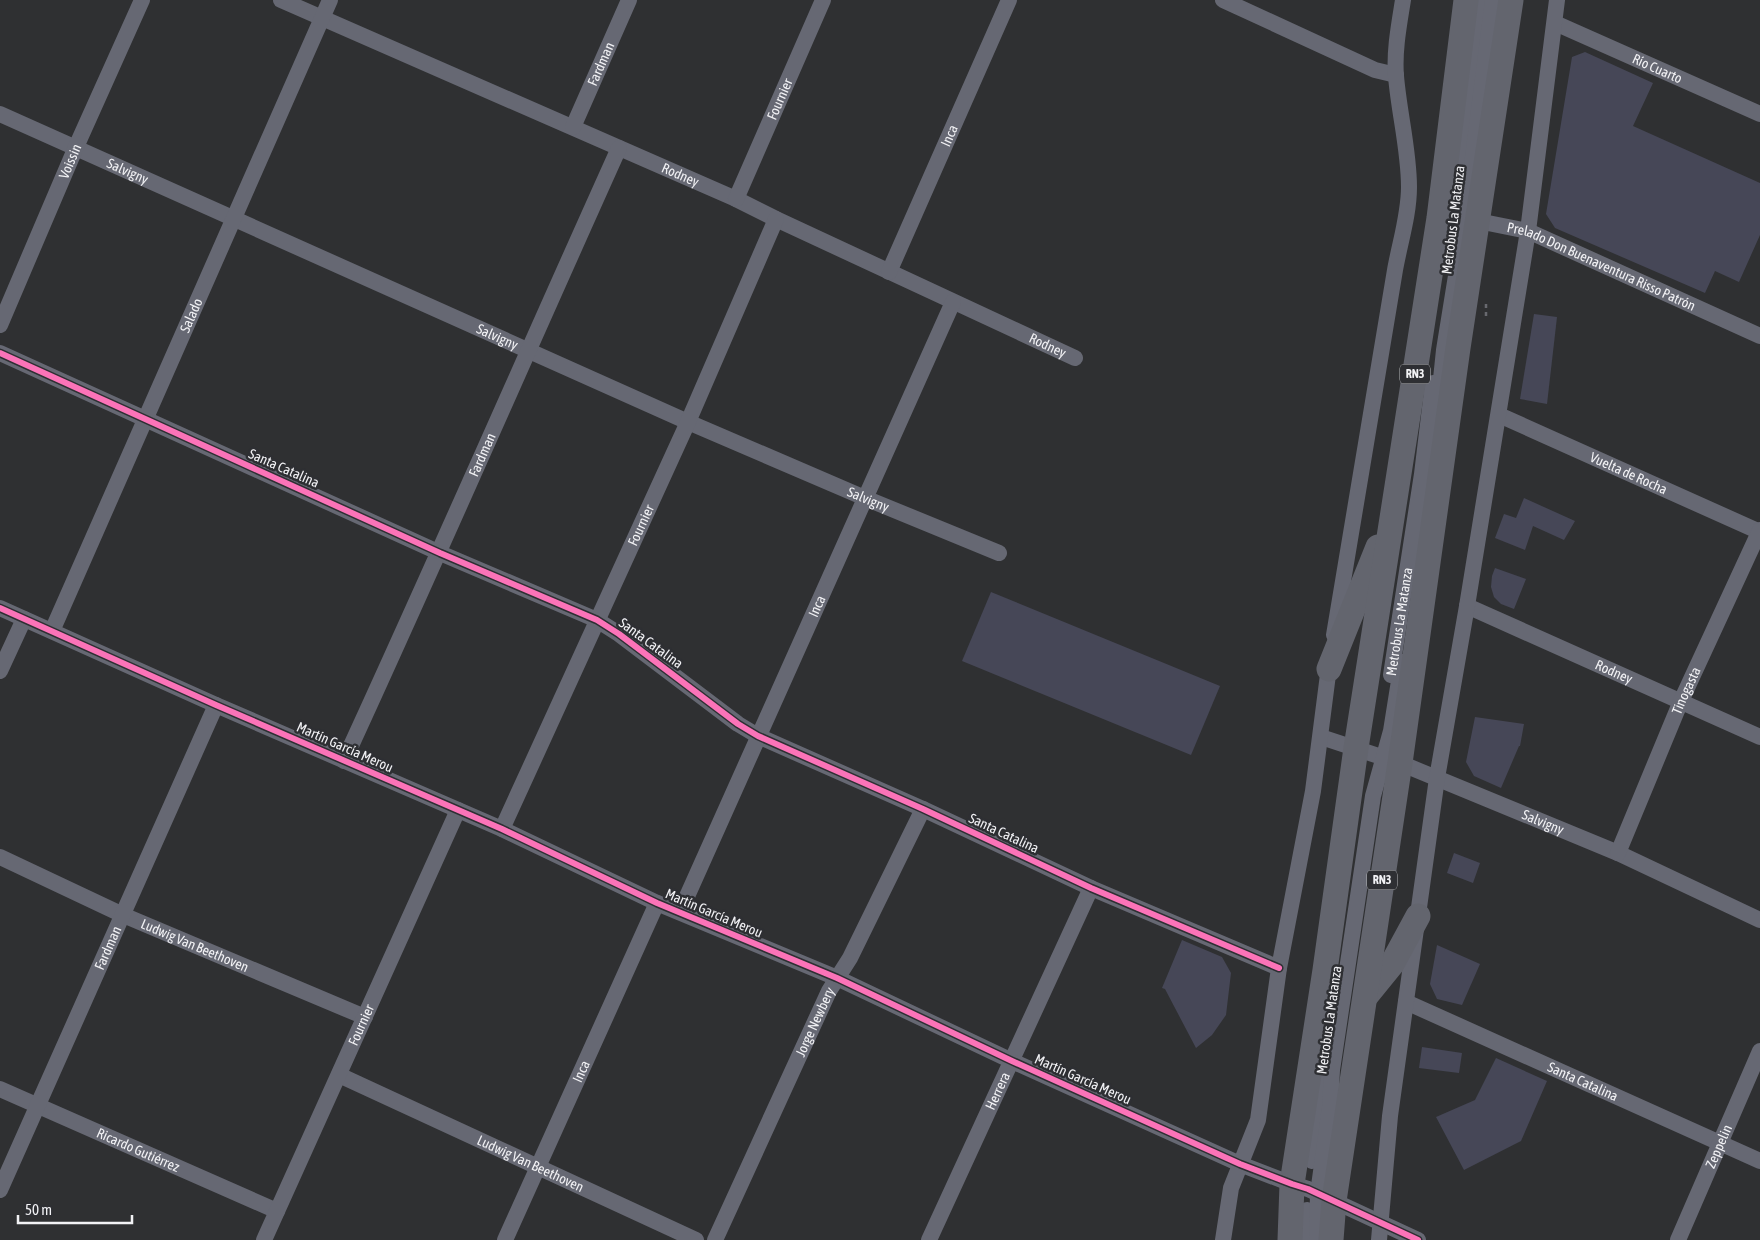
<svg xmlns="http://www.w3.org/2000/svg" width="1760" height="1240" viewBox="0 0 1760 1240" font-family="'Asap Condensed',sans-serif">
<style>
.building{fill:#464757}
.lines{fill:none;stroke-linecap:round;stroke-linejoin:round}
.path{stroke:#68696f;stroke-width:2.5;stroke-dasharray:4 4;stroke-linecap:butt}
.minor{stroke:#666873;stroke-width:16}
.highway{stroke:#63656e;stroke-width:25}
.cycleway-casing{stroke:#2e2f33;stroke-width:9}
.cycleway{stroke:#fb73b8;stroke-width:6}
.labels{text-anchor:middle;stroke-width:5;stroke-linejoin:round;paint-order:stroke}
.shield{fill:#2e2f33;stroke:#b7b8bb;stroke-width:1}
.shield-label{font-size:12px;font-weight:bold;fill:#f2f2f5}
.street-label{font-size:14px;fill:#f2f2f5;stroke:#2e2f33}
</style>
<rect width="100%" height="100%" fill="#2f3032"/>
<g class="building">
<path d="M1585,52L1653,83L1633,126L1760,183V235L1739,282L1715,271L1705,293L1555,228L1546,214L1572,57Z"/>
<path d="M1534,314L1557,317L1547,404L1520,399Z"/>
<path d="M1524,498L1575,521L1564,540L1533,526L1525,550L1495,538L1504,514L1516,518Z"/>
<path d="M1495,568L1526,579L1514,609L1501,604L1494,597L1491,587L1492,576Z"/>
<path d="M991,592L1220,686L1191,755L962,661Z"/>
<path d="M1475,717L1524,724L1520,746H1519L1501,788L1474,776L1466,762Z"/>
<path d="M1454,853L1480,863L1473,883L1447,873Z"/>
<path d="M1182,940L1222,957L1231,973L1226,1015L1212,1035L1196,1048L1165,989L1162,988Z"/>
<path d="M1437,945L1480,964L1462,1005L1437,999L1430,984Z"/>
<path d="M1422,1047L1462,1053L1459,1073L1419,1068Z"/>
<path d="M1496,1058L1547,1081L1521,1141L1464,1170L1436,1117L1475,1100Z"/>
</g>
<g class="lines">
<path class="path" d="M1486,316V304"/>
<g class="minor">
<path id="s1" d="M281,0L736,199L776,219L1075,358"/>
<path d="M1223,0L1375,70L1396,75"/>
<path id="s2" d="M1555,23L1760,114"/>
<path id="s3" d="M0,114L688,422L865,498L999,553"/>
<path id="s4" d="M573,127L629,0"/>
<path id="s5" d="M736,199L823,0"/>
<path id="s6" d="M1468,220L1478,221L1528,231L1760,336"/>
<path d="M1447,264L1480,0"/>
<path id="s7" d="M889,272L1009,0"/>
<path id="s8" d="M0,325L76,147L142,0"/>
<path d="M0,353L440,553L597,620L619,634L738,724L758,736L923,809L1091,888L1279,968"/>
<path d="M1439,398L1444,350L1465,220L1493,0"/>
<path id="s9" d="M1499,415L1760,532"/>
<path id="s10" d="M1467,606L1760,737"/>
<path d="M0,608L216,705L502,829L657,903L837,978L1012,1061L1240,1164L1292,1184L1308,1189L1418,1240"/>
<path id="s11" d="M52,631L330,0"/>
<path d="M1334,635L1395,270C1400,242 1409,215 1409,187C1409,150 1399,113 1396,76C1394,51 1399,25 1403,0"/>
<path d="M0,671L24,619"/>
<path id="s12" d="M1391,675L1422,474L1433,383"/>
<path id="s13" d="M1321,737L1400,763L1618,853L1760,920"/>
<path id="s14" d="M344,761C438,557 527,352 619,148"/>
<path id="s15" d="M502,829L688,422L776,219"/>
<path id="s16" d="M1618,853L1681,701L1760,530"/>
<path id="s17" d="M0,857L123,915L365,1017"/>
<path id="s18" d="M680,912L953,302"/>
<path id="s19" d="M1406,1002L1760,1161"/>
<path id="s20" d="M339,1075L696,1240"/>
<path id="s21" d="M0,1089L277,1211"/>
<path d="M1312,1161L1322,1066"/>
<path id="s22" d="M0,1190L216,705"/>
<path id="s23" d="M264,1240L458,810"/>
<path id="s24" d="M505,1240L657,903"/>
<path id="s25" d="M715,1240L829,991L850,958L923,809"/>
<path id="s26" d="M929,1240L1091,888"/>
<path d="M1223,1240L1231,1188L1258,1120L1279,968L1313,791L1330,659"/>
<path d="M1305,1240L1307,1210"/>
<path d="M1317,1240L1318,1193L1330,1107L1332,1070L1373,796L1391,731L1402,662"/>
<path d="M1379,1240L1390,1116L1437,778L1467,606L1528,231L1557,0"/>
<path id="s27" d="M1678,1240L1760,1051"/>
</g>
<g class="highway">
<path d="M1329,669L1378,547"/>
<path d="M1366,996L1392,964L1418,916"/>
<path d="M1290,1240L1292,1184L1325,970L1356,748L1439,218L1466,0"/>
<path d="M1331,1240L1334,1201L1400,763L1458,348L1511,0"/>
</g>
<g class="cycleway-casing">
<g id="cycleway">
<path d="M0,353L440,553L597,620L619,634L738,724L758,736L923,809L1091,888L1279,968"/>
<path d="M0,608L216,705L502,829L657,903L837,978L1012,1061L1240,1164L1292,1184L1308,1189L1418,1240"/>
</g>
</g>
<use href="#cycleway" class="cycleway"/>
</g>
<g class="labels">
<g class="shield">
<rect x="1400" y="364.5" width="30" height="19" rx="4"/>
<rect x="1367" y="870.5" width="30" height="19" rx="4"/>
</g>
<g class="shield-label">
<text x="1415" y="378">RN3</text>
<text x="1382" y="884">RN3</text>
</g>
<g class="street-label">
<text dy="5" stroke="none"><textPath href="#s4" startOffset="69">Fardman</textPath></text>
<text dy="5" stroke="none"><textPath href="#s2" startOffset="112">Río Cuarto</textPath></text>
<text dy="5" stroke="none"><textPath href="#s5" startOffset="109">Fournier</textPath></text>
<text dy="5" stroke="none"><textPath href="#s7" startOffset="149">Inca</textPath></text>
<text dy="5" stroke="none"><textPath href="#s8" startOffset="178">Voissin</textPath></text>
<text dy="5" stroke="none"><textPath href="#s3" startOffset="140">Salvigny</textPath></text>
<text dy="5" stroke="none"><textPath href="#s1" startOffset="436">Rodney</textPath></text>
<text transform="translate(1453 220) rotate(-83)" y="5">Metrobus La Matanza</text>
<text dy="5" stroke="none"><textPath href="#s6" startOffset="142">Prelado Don Buenaventura Risso Patrón</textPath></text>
<text dy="5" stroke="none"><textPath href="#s11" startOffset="345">Salado</textPath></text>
<text dy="5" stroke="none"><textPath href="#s3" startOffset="545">Salvigny</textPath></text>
<text dy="5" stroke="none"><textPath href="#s1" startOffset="841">Rodney</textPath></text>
<text dy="5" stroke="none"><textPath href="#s14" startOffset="336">Fardman</textPath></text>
<text transform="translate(284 468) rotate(24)" y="5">Santa Catalina</text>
<text dy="5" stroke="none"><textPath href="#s9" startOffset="142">Vuelta de Rocha</textPath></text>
<text dy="5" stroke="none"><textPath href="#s3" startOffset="950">Salvigny</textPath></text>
<text dy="5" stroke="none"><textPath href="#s15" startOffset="334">Fournier</textPath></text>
<text dy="5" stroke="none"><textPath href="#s18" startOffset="335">Inca</textPath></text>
<text dy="5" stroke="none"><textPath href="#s12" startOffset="54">Metrobus La Matanza</textPath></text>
<text transform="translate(651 643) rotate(36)" y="5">Santa Catalina</text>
<text dy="5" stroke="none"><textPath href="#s10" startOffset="161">Rodney</textPath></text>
<text dy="5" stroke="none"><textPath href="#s16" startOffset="176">Tinogasta</textPath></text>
<text transform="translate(345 747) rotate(24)" y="5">Martín García Merou</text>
<text dy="5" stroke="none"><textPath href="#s13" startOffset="238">Salvigny</textPath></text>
<text transform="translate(1004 833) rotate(25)" y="5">Santa Catalina</text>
<text transform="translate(714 913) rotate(23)" y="5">Martín García Merou</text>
<text dy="5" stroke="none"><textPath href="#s17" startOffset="214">Ludwig Van Beethoven</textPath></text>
<text dy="5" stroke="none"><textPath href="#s22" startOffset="265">Fardman</textPath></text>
<text transform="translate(1329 1020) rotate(-82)" y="5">Metrobus La Matanza</text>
<text dy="5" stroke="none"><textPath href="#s25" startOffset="240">Jorge Newbery</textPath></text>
<text dy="5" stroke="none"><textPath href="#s23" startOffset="236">Fournier</textPath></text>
<text dy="5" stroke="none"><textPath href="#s24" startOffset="185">Inca</textPath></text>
<text transform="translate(1083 1079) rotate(24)" y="5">Martín García Merou</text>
<text dy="5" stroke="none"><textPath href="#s19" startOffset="194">Santa Catalina</textPath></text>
<text dy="5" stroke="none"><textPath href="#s26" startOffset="164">Herrera</textPath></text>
<text dy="5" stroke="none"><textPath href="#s27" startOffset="102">Zeppelin</textPath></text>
<text dy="5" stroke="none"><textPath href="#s21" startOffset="151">Ricardo Gutiérrez</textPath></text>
<text dy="5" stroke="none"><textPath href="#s20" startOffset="211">Ludwig Van Beethoven</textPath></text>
</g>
</g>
<path d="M18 1215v8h114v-8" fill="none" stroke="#f2f2f5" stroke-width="2.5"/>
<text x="25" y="1215" font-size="15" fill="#f2f2f5" stroke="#2e2f33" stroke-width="4" paint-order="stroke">50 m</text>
</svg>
